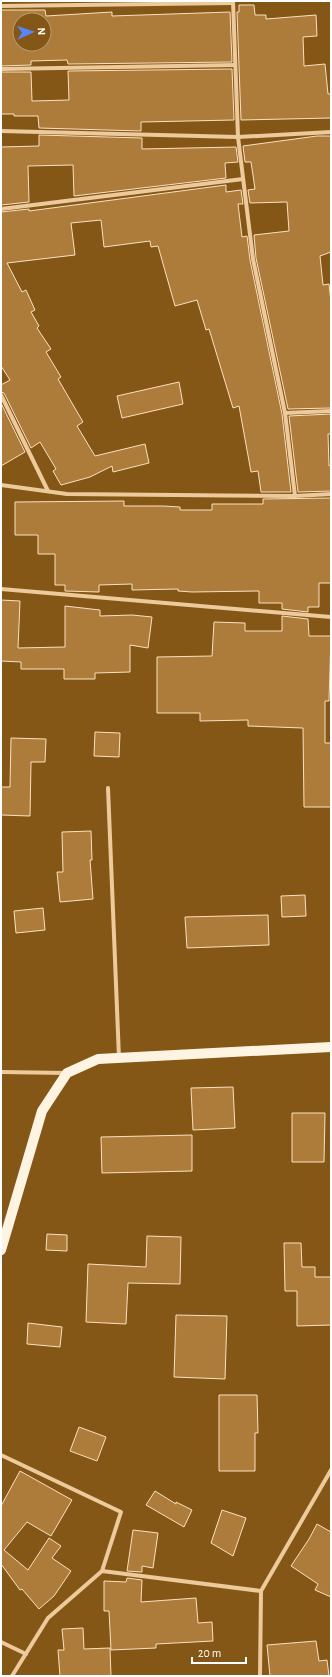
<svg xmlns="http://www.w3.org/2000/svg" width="332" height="1677" viewBox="0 0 332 1677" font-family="'Alegreya Sans',sans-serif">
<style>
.building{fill:#ad7c3b;stroke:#fae1c1;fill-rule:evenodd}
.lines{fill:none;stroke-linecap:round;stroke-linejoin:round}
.minor{stroke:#edca9b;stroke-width:4}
.primary{stroke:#fff4e1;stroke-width:10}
</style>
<rect width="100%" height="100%" fill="#855716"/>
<g class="building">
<path d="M239,5H254L255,15H266V19L316,15L317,36L303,37L304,66L325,64L328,94H331V118L241,120L237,12H239Z"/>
<path d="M1,10H45L46,16L112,12V16L230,12L232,62L68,64L67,60L31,61V65L1,66ZM20,20H44V44H20Z"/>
<path d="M232,69L234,120L141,122V131L39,128L38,116H14V114H1V72H31L32,101L69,100L68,71Z"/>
<path d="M39,135L142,138V149L236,147L238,162L225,163L226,178L74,196L73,165L28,166L29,202L1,205V147L39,146Z"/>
<path d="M317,136H331V252L320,256L323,285L329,284L331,302V408L288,409L256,258L254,235L289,231L287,202L250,203L248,190L255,189L251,162H245L243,146Z"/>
<path d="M226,185V192L241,190L243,204H238L242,237L247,236L250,260L282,414L291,492H261L258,471L251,472L239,406L233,408L209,329L206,330L197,300L175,306L158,246L151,247L150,241L104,247L101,220L71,223L75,255L7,263L22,292L26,290L35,310L31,312L39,326L37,328L51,349L46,352L61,377L58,379L83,422L77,426L95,456L145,444L149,463L113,472L112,466L90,477L61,485L53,471L56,469L40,442L31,448L4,393L1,392V385L10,380L1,366V212L29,209V211Z"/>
<path d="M179,382L183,404L122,418L117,396Z"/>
<path d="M1,403L25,452L1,466Z"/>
<path d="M331,414V434H328L329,466L331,465V491L298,492L289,416Z"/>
<path d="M331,498V583H319V607H308V612L282,609V603H259V591L192,592L178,591V589L132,590V584L99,585V592L65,591V585H55V554H38V535H15V502L124,501V506H163L180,507V510H212V504H263V499Z"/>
<path d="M1,600L20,601L18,648L65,647V606L100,610V616L132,615L152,617L148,648L130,645V672L95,673V679H64V669H21V662L1,661Z"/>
<path d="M282,616L308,619L309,636H331L329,701H325V743H331V807H304L303,728L248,726V720L200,721V713H157V657L212,656L214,622L245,623V631H282Z"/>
<path d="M95,732L120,733L119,757L94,756Z"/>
<path d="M11,738L46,739L45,762H31L30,816L1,815V787H10Z"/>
<path d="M91,831L92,860H90L93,899L60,902L57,872H63L62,832Z"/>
<path d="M305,895L306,916L282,917L281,896Z"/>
<path d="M43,908L45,930L16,933L14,911Z"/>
<path d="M268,915L269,945L187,948L185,917Z"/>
<path d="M233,1087L235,1128L193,1130L191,1088Z"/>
<path d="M292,1113H325L324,1162H292Z"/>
<path d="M192,1135V1171L102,1173L101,1137Z"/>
<path d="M47,1234L67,1235V1251L46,1250Z"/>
<path d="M147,1236L181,1237L180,1284L128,1283L126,1324L86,1322L88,1264L146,1267Z"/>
<path d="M284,1243H301L302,1267H315V1277H331V1325L297,1326V1291H285Z"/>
<path d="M176,1315L227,1316L225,1379L174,1377Z"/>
<path d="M28,1323L62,1327L60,1347L27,1344Z"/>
<path d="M219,1395H257L258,1433H255V1471H219Z"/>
<path d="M79,1427L106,1437L97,1461L70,1451Z"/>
<path d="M20,1471L72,1500L51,1536L27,1522L4,1550L28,1570L49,1538L61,1546L52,1558L71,1571L54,1596L39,1609L22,1589L20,1590L1,1564V1506Z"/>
<path d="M155,1491L176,1504V1502L192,1510L184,1527L146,1505Z"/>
<path d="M222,1510L246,1518L233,1556L211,1543Z"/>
<path d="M317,1524L331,1532V1597L315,1590L318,1584L291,1566L309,1539Z"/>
<path d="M133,1530L158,1533L153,1568L142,1566V1572L127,1571Z"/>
<path d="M127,1578L142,1580L141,1602L196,1598L198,1623L212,1622L213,1641L156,1644V1648L111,1650L109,1611H104V1581L126,1582Z"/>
<path d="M83,1628L84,1649L110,1648L111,1676H60L58,1650H64L62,1629Z"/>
<path d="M316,1641L319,1661L327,1660L329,1676H270L267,1645Z"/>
</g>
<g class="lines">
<g class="minor">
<path d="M1,6L233,3"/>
<path d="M1,69L235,65"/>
<path d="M1,131L238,137L233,1"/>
<path d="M331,132L238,137L253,259L285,413L331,411"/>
<path d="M1,209L243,179"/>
<path d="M1,395L48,491"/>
<path d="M285,413L295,496"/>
<path d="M1,485L67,494L295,496L331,494"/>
<path d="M1,589L331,617"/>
<path d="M108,788L119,1058"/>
<path d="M1,1072L67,1073"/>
<path d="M1,1455L121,1512L102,1571"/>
<path d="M261,1591L331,1470"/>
<path d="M1,1642L26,1654"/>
<path d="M12,1676L48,1618L102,1571L261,1591L260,1676"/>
</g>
<path class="primary" d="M1,1250L42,1111L67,1073L98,1059L331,1047"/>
</g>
<rect width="332" height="1677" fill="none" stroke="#ffffff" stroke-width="4"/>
<g transform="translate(32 32) rotate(87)"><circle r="19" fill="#855716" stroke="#b69a73"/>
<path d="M0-3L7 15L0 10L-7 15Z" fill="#5784ff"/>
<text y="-6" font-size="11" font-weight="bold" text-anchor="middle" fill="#ffffff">N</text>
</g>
<path d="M192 1657v6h54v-6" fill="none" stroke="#ffffff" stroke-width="2"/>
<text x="198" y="1657" font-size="12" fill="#ffffff" stroke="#855716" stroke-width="3" paint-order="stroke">20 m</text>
</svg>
